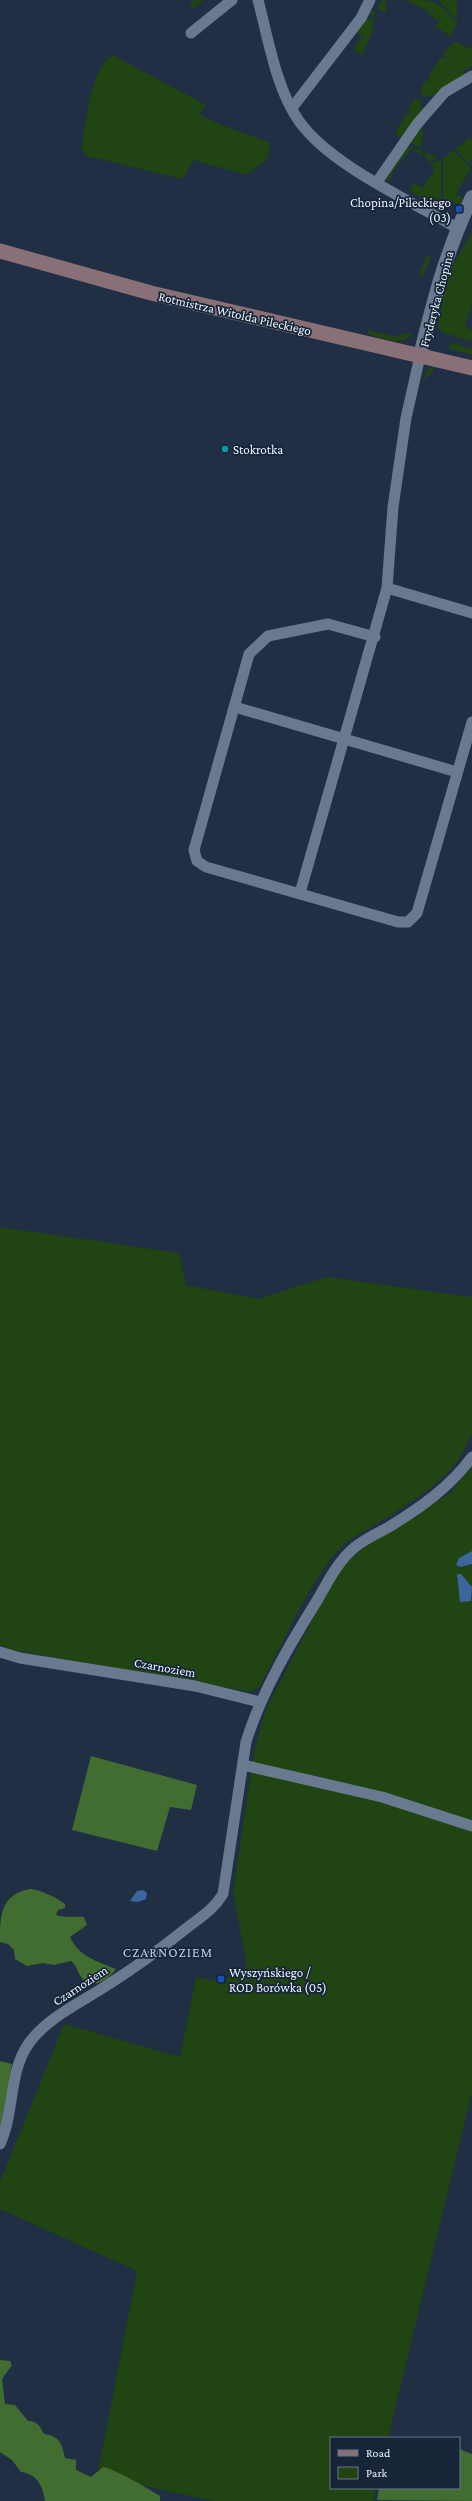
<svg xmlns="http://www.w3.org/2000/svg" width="472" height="2501" viewBox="0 0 472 2501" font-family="'Crimson Pro',serif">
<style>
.green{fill:#204412}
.forest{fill:#416d31}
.water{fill:#3d659e}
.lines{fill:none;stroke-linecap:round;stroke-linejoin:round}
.minor{stroke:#687990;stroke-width:11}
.tertiary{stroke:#687990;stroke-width:14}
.secondary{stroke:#897076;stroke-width:15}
.transit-dot{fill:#1a4fb4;stroke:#162538;stroke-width:1.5}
.culture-dot{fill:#0f9aa8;stroke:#162538;stroke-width:1.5}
.labels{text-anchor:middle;stroke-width:3.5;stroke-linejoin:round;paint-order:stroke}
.poi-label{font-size:13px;fill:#ebf3fe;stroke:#162538;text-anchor:start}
.street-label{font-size:13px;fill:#ebf3fe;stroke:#162538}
.neighbourhood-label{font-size:14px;letter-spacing:1px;fill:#b9cce5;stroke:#162538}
</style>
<rect width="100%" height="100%" fill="#202f43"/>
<g class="green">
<path d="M194,0H204L193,9L189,5Z"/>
<path d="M382,0H385L387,13L377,9Z"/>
<path d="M406,0C437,0 437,0 457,23L451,36L435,27L439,21L429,15L430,12Z"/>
<path d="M438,0H457V20Z"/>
<path d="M368,11H375L372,32L362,56L353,49L362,37L355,31L365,18L371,20L373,16L367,13Z"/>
<path d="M455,41L472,50V66L462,71L466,77L439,96L422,97L421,89L425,81L431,80L428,77L441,57L444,59L446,57L443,54Z"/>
<path d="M113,55L206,105L199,114L219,124L271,143L267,159L247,175L193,160L183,179L87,156L81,149C87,123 89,69 113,55Z"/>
<path d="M415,99H420L422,111L402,139L395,133L407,113L409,114L411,112L408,110Z"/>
<path d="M423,121L422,148L406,141Z"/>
<path d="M470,137L472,141V159L468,163L459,154L460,150L457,152L455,149Z"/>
<path d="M406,145L422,151L423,156L411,149L394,170L389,181L385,179Z"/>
<path d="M453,150L471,168L456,194L463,197L461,206L443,198V159Z"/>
<path d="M424,152L437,157L428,163Z"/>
<path d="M441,159V208L440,209L409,190L414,183L422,188L433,173L434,167L430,164Z"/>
<path d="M472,232V303L465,327L472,330V342L441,332L438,326L448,274Z"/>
<path d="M427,255L431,258L422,277L419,275Z"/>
<path d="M367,330L394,336L413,332C404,348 384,338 369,335Z"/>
<path d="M451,342L472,349V355L449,349Z"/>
<path d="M435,365L433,371L423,381L427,370Z"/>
<path d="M0,1227L179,1253L186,1285L258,1299L327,1277L472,1297V1433C467,1443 463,1454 456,1463C434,1493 378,1522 346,1542C311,1576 283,1644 259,1688L250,1692L12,1650L0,1645Z"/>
<path d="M472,1467V2092L388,2438H331V2488H376L373,2501H214L145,2486L103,2467L98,2471L137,2271L0,2209V2182L64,2024L180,2057L196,1977L218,1981L245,1971L246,1962L233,1893L254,1752L266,1709L315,1615L340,1571L357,1553L385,1533L449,1494Z"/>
</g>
<g class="forest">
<path d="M91,1756L197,1785L191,1810L170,1807L157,1851L72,1830Z"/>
<path d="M30,1889C38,1889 58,1898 65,1904V1908L58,1910L56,1915C66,1918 74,1916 84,1917L87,1925L70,1937C79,1957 97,1961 116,1969C109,1979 91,1992 81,1977C77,1971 77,1966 71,1961L54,1965L43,1963L27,1966L15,1959L14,1950L8,1944L0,1942C0,1917 0,1894 30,1889Z"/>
<path d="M0,2061L12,2064L0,2132Z"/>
<path d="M0,2360L10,2361L12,2365L2,2379L5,2404L15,2405L28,2421C37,2421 40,2426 44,2434C60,2436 62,2444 65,2458L76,2460V2470L91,2477L103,2467C117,2470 147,2488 160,2496V2501H45C43,2486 37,2474 21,2472L12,2460L0,2452Z"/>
<path d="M459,2449L472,2454V2501L377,2500L379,2488H459Z"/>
</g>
<g class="water">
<path d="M472,1551V1564L461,1567L456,1565L459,1558Z"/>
<path d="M457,1574H461L472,1587L471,1601L460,1602Z"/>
<path d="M143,1890L147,1893L146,1899L138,1902L130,1901L137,1891Z"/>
</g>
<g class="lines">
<g class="minor">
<path d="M258,0C268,37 276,89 299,121C330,165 409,200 457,228"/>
<path d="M191,33L232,0"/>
<path d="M292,108L361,18L370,0"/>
<path d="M377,182L417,124L445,92L472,76"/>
<path d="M387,588L472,613"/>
<path d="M375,637L328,624L268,636L249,654L194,850L197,861L206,867L398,922H408L417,913L472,722"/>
<path d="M235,707L457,772"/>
<path d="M300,893L387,588L393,507L406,418L420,356"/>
<path d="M0,1652L20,1658L195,1686L260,1702"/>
<path d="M243,1765L382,1797L472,1826"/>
<path d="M0,2144C15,2111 8,2073 29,2043C49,2016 82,2002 109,1984C136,1967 163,1947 188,1927C201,1917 214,1909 223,1894L246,1742C262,1691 290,1644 318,1599C328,1581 339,1560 355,1547C365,1539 378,1533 389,1527C420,1508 450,1487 472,1457"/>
</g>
<path class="tertiary" d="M420,356C434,299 446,251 472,197"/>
<path class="secondary" d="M0,251L151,293L472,368"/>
</g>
<g class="transit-dot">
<rect x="455" y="205" width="8" height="8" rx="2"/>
<rect x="217" y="1975" width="8" height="8" rx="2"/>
</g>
<circle class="culture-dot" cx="225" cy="449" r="4"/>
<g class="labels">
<g class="poi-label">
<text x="451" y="207" text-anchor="end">Chopina/Pileckiego<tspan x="451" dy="15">(03)</tspan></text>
<text x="233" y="454">Stokrotka</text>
<text x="229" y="1977">Wyszyńskiego /<tspan x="229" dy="15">ROD Borówka (05)</tspan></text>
</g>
<g class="street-label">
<text transform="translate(436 299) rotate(-75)" y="5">Fryderyka Chopina</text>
<text transform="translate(235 313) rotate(13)" y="5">Rotmistrza Witolda Pileckiego</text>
<text transform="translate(165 1667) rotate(10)" y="5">Czarnoziem</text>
<text transform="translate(80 1985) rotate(-33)" y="5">Czarnoziem</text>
</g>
<g class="neighbourhood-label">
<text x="168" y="1957">CZARNOZIEM</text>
</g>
</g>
<rect x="330" y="2437" width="130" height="52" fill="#162538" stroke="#6b7787"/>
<rect x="338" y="2450" width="20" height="6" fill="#897076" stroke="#6b7787"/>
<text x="366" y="2457" font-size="12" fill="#ebf3fe">Road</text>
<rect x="338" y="2467" width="20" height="12" fill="#204412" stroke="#6b7787"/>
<text x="366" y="2477" font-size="12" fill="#ebf3fe">Park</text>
</svg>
